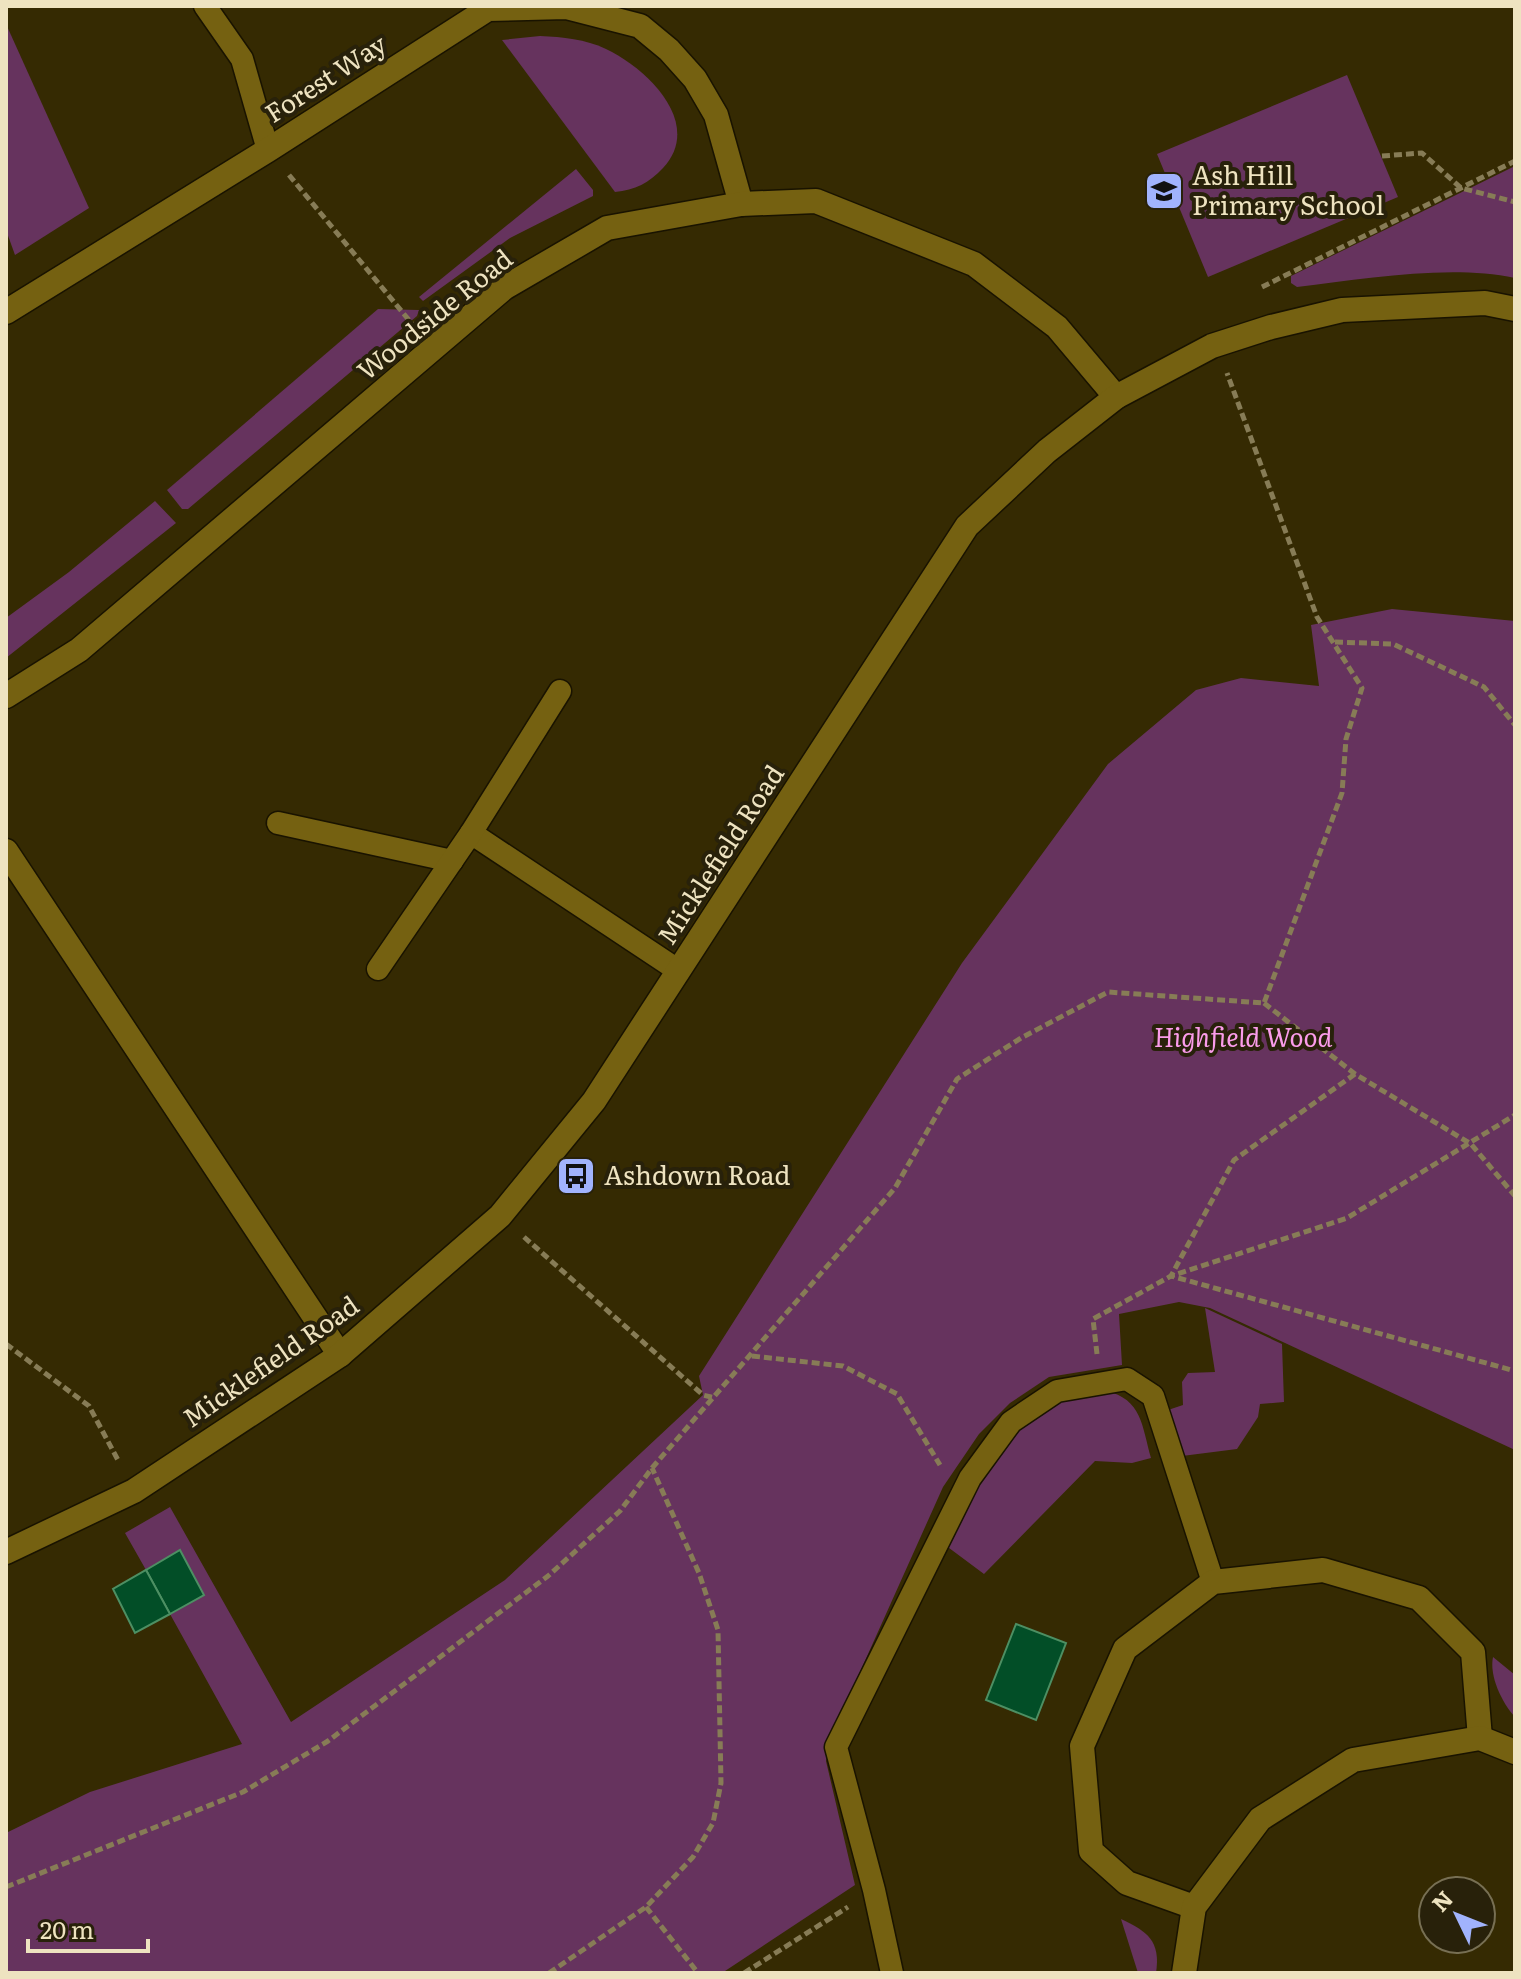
<svg xmlns="http://www.w3.org/2000/svg" width="1521" height="1979" viewBox="0 0 1521 1979" font-family="Literata,serif">
<style>
.green{fill:#66335e}
.building{fill:#024e27;stroke:#4d8f63;stroke-width:2}
.lines{fill:none;stroke-linecap:round;stroke-linejoin:round}
.lane-casing{stroke:#191300;stroke-width:25}
.street-casing{stroke:#191300;stroke-width:27}
.path{stroke:#877c56;stroke-width:5;stroke-dasharray:8 4;stroke-linecap:butt}
.lane{stroke:#756111;stroke-width:22}
.street{stroke:#756111;stroke-width:24}
.labels{text-anchor:middle;stroke-width:8;stroke-linejoin:round;paint-order:stroke}
.street-label{font-size:26px;fill:#eee3c0;stroke:#28210a}
.poi-label{font-size:26px;fill:#eee3c0;stroke:#28210a;text-anchor:start}
.park-label{font-size:26px;font-style:italic;fill:#fb9cea;stroke:#28210a}
</style>
<rect width="100%" height="100%" fill="#352a02"/>
<g class="green">
<path d="M6,24L89,208L15,255L6,230Z"/>
<path d="M540,36C563,37 585,39 606,49C648,69 704,124 663,168C649,183 635,190 615,192L502,40Z"/>
<path d="M1347,75L1398,197L1208,277L1157,154Z"/>
<path d="M1515,166V278C1449,264 1365,279 1297,287L1291,283V276Z"/>
<path d="M576,169L593,190V196L510,238L423,301L419,297Z"/>
<path d="M378,309L419,310L417,316L188,509H182L167,490Z"/>
<path d="M155,501L176,523L6,658V618L69,572Z"/>
<path d="M1392,609L1515,621V1450L1210,1308L1179,1302L1119,1314L1122,1365L1049,1377L1010,1403L979,1434L943,1487L833,1732L826,1761L855,1885L722,1973H6V1833L90,1792L242,1744L170,1614L204,1595L180,1551L146,1570L125,1533L170,1507L291,1722L505,1580L703,1395L699,1376L962,963L1108,764L1196,690L1241,678L1319,686L1311,625Z"/>
<path d="M1205,1308L1282,1344L1284,1402L1260,1404L1258,1417L1237,1449L1182,1456L1165,1411L1183,1405L1182,1382L1188,1373L1215,1372Z"/>
<path d="M1106,1391C1142,1399 1142,1426 1151,1458L1132,1463L1095,1461L984,1574L937,1539L1013,1431L1047,1405Z"/>
<path d="M1493,1657L1515,1675V1717C1502,1703 1489,1676 1493,1657Z"/>
<path d="M1121,1919C1147,1931 1161,1941 1156,1973H1138Z"/>
</g>
<g class="building">
<path d="M180,1550L204,1595L170,1614L146,1570Z"/>
<path d="M146,1570L170,1614L135,1633L113,1589Z"/>
<path d="M1016,1624L1066,1643L1036,1720L986,1700Z"/>
</g>
<g class="lines">
<g class="lane-casing">
<g id="lane">
<path d="M205,6L242,59L268,150"/>
<path d="M278,823L452,861"/>
<path d="M471,833L679,971"/>
<path d="M378,969L471,833L560,691"/>
<path d="M892,1973L874,1890L836,1747L970,1478L1011,1422L1057,1391L1127,1379L1153,1396L1213,1582"/>
</g>
</g>
<g class="street-casing">
<g id="street">
<path d="M6,312L268,150L488,9L566,7L640,26L669,50L695,79L716,115L741,204"/>
<path d="M6,696L79,650L504,288L607,228L741,204L816,201L974,264L1057,327L1116,397"/>
<path d="M6,851L340,1355"/>
<path d="M6,1552L134,1491L340,1355L500,1216L594,1101L967,526L1047,451L1116,397L1212,346L1271,327L1342,310L1485,303L1515,309"/>
<path d="M1194,1907L1127,1883L1091,1851L1082,1746L1125,1649L1213,1582L1323,1570L1419,1598L1473,1652L1480,1738"/>
<path d="M1184,1973L1194,1907L1260,1819L1353,1760L1480,1738L1515,1752"/>
</g>
</g>
<g class="path">
<path d="M1382,156L1422,153L1461,188L1515,202"/>
<path d="M289,175L413,325"/>
<path d="M1262,287L1515,161"/>
<path d="M1335,642L1393,644L1484,687L1515,725"/>
<path d="M1264,1003L1355,1074L1471,1144L1515,1196"/>
<path d="M1355,1074L1234,1160L1171,1276L1515,1371"/>
<path d="M524,1237L703,1395L715,1398"/>
<path d="M6,1344L89,1406L119,1462"/>
<path d="M1097,1354L1093,1319L1171,1276L1347,1218L1515,1115"/>
<path d="M752,1356L843,1366L897,1394L940,1465"/>
<path d="M6,1887L243,1792L328,1741L548,1576L620,1511L652,1468L895,1188L957,1079L1021,1038L1108,992L1264,1003L1342,793L1346,739L1362,688L1317,617L1227,373"/>
<path d="M646,1907L698,1973"/>
<path d="M549,1973L646,1907L693,1857L713,1823L721,1783L718,1630L699,1573L652,1468"/>
<path d="M744,1973L848,1907"/>
</g>
<use href="#lane" class="lane"/>
<use href="#street" class="street"/>
</g>
<defs>
<g id="school-square" transform="scale(2)"><rect x="-9" y="-9" width="18" height="18" rx="4" fill="#a1b3fd" stroke="#28210a"/><path d="M0-5L7-2L0 1L-7-2ZM-4 1L0 2.5L4 1V4Q0 6-4 4Z" fill="#111"/></g>
<g id="bus-square" transform="scale(2)"><rect x="-9" y="-9" width="18" height="18" rx="4" fill="#a1b3fd" stroke="#28210a"/><path d="M-5-6H5V4H4V6H2V4H-2V6H-4V4H-5ZM-3.5-4V0h7V-4ZM-3.5 1.2v1.5H-2V1.2ZM2 1.2v1.5H3.5V1.2Z" fill="#111"/></g>
</defs>
<g fill-rule="evenodd">
<use href="#school-square" x="1164" y="191"/>
<use href="#bus-square" x="576" y="1176"/>
</g>
<g class="labels">
<g class="street-label">
<text transform="translate(326 79) rotate(-33)" y="9">Forest Way</text>
<text transform="translate(435 315) rotate(-39)" y="9">Woodside Road</text>
<text transform="translate(721 855) rotate(-57)" y="9">Micklefield Road</text>
<text transform="translate(271 1362) rotate(-35)" y="9">Micklefield Road</text>
</g>
<g class="poi-label">
<text x="1192" y="185">Ash Hill<tspan x="1192" dy="30">Primary School</tspan></text>
<text x="604" y="1185">Ashdown Road</text>
</g>
<g class="park-label">
<text x="1243" y="1047">Highfield Wood</text>
</g>
</g>
<rect width="1521" height="1979" fill="none" stroke="#eee3c0" stroke-width="16"/>
<g transform="translate(1457 1915) rotate(313)"><circle r="38" fill="#28210a" stroke="#776f53" stroke-width="2"/>
<path d="M0-6L14 30L0 20L-14 30Z" fill="#a1b3fd"/>
<text y="-12" font-size="22" font-weight="bold" text-anchor="middle" fill="#eee3c0">N</text>
</g>
<path d="M28 1939v12h120v-12" fill="none" stroke="#eee3c0" stroke-width="4"/>
<text x="40" y="1939" font-size="24" fill="#eee3c0" stroke="#28210a" stroke-width="6" paint-order="stroke">20 m</text>
</svg>
